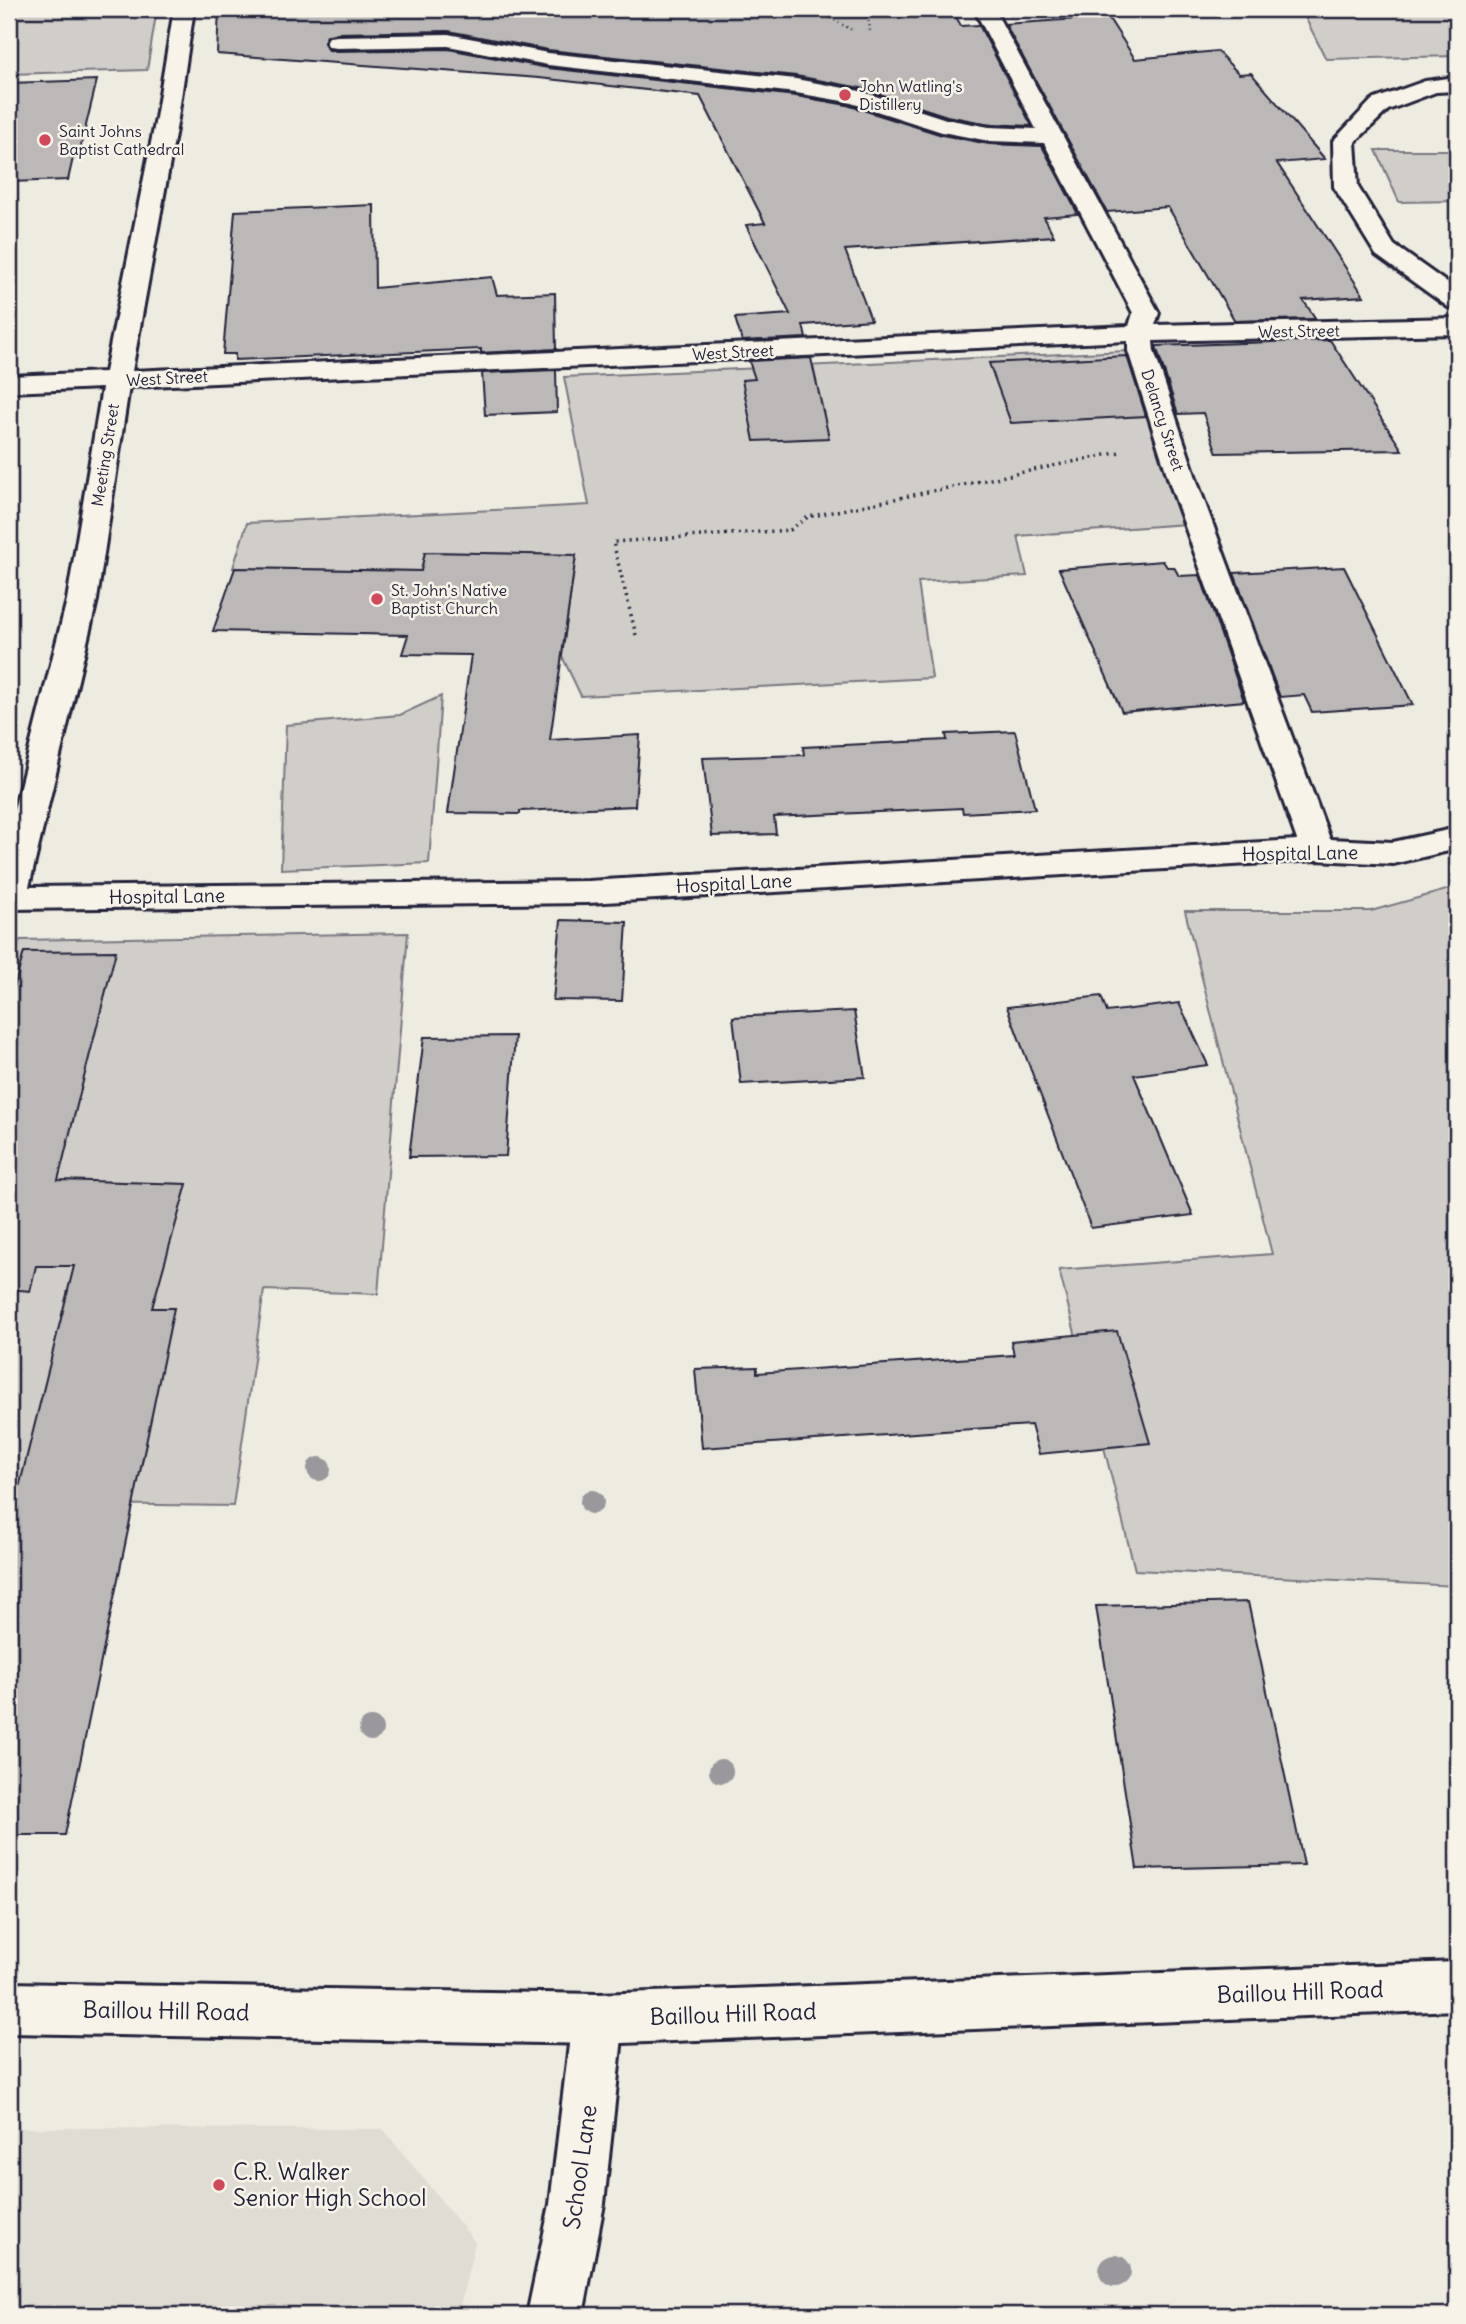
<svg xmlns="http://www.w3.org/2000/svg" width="1466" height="2324" viewBox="0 0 1466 2324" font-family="Delius,sans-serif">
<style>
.built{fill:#dfdcd4}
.green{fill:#d1cdc9;stroke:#7a7882;stroke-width:2}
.building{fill:#bbb8b7;stroke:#22223b;stroke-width:2}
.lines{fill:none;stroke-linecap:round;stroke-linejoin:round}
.minor-casing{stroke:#22223b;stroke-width:6}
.major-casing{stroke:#22223b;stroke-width:6}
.path-far1{stroke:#22223b;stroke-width:2.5;stroke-dasharray:1 3.5;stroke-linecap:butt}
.path{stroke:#22223b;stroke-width:3.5;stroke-dasharray:2 4.5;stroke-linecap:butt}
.minor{fill:#f7f3e8;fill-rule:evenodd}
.major{fill:#f7f3e8;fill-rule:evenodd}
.tree{fill:#9b989d}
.poi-dot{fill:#d1495b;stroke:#f7f3e8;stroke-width:2.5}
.labels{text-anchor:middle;stroke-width:5;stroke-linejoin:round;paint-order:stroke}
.far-poi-label{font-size:16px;fill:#22223b;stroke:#f7f3e8;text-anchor:start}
.far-street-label{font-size:16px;fill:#22223b;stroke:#f7f3e8}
.street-label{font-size:19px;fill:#22223b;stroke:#f7f3e8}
.near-street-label{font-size:23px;fill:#22223b;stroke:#f7f3e8}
.near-poi-label{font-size:23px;fill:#22223b;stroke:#f7f3e8;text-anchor:start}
</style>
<rect width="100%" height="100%" fill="#eeebe1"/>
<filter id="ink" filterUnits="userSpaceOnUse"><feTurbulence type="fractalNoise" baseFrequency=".0143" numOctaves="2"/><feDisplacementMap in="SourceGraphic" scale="14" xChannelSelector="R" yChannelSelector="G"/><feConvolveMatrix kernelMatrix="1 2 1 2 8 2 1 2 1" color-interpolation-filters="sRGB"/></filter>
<g filter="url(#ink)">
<path class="built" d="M9,2128L383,2129L475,2242L458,2315H9Z"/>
<g class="green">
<path d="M9,9H157L147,70L9,74Z"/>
<path d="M1301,9H1457V56L1326,59Z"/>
<path d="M1376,150H1457V201L1399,202Z"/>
<path d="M1127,351L1160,437L1186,524L1018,536L1027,576L918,582L932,678L581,696L562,656L576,555L425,552L421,571L233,568L247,523L589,505L564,377Z"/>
<path d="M441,696L429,863L281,869L286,725L400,715Z"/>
<path d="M1457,887V1586L1135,1570L1059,1270L1272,1254L1185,911H1371Z"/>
<path d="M408,933L378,1294L264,1290L233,1506L9,1503V972L20,940Z"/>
</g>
<g class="building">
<path d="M219,9H952L961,26L979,25L1032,126L989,124L947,116L861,88L796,76L548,50L448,31L337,33L327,36L324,43L329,50L337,51L448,49L548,68L796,96L847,105L942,135L989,144L1042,146L1078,214L1044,217L1054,236L845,250L871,320L803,325L806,338L742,341L735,318L790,314L746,225L765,223L700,96L539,78L217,54Z"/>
<path d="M1108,17L1135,59L1217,51L1239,74L1251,73L1325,159L1277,163L1364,296L1303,300L1316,319L1235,321L1168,207L1107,212L1005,24Z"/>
<path d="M97,80L78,158H73L68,180L9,182V83Z"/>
<path d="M374,205L375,288L492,277L497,295L555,293L556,349L481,353V349L235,360V354H223L235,211Z"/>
<path d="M1330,340L1402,450L1217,453L1203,413L1178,414L1156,346Z"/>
<path d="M1127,356L1146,416L1011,423L989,363Z"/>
<path d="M811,358L829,438L754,441L742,380L755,379L749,361Z"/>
<path d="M556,370L557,412L485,415L482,373Z"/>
<path d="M425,552L576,555L550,740L640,735L635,806L520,811V814L448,813L471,655L402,654L408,635L213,631L235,568L421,571Z"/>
<path d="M1163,561L1167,567H1174L1179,576L1200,575L1244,701L1122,712L1059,569Z"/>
<path d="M1344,567L1413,705L1312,712L1304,695L1280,697L1234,573Z"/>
<path d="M1015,731L1035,809L963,813L962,808L774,817L776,834L712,836L703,758L804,755L803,747L947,740L946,734Z"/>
<path d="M561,920L627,922L622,1001L553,1000Z"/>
<path d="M116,951L58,1180L187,1184L152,1308H174L65,1835H9V1528L74,1266H36L30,1291L9,1289V1005L24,952Z"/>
<path d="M1101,996L1107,1012L1179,1003L1208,1065L1134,1075L1193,1215L1091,1228L1007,1007Z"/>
<path d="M854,1011L865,1077L741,1084L733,1017Z"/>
<path d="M515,1036L506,1156L409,1157L424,1037Z"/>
<path d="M1117,1331L1150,1443L1039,1454L1031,1425L702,1448L695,1369L757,1367V1373L1014,1355L1011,1341Z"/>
<path d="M1248,1602L1304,1865L1137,1869L1096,1606Z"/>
</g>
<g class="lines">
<g class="minor-casing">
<g id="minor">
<path d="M174,9H194L178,118L132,371L1129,326L1133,313L1044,143L989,141L942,132L848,102L796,93L548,65L448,46L337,48L329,47L326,42L329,37L337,36L448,34L548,53L796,79L860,91L946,119L989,127L1036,129L974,9H994L1159,313L1155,325L1457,318V334L1153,341L1154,351L1199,487L1330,839L1393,842L1457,828V849L1393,864L1317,860L588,903L9,909V830L67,600L102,388L9,392V376L105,372L156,118ZM1128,341V351L1171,487L1297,840L588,881L29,887L97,600L129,387Z"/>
<path d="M1457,77V91L1436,92L1388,110L1355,142L1358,187L1394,245L1457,290V310L1448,307L1376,255L1334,187L1333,141L1372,100L1425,81Z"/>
<path d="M598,1994L616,2001L624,2019L604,2204L583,2315H527L550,2204L572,2019L580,2001Z"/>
</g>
</g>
<g class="major-casing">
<path id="major" d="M1457,1962V2010L598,2044L9,2033V1983L598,1994Z"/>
</g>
<g class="path-far1">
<path d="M815,9L852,30"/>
<path d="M862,9L869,22L870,31"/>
</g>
<path class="path" d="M636,635L613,542L790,530L808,517L1120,452"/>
<use href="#minor" class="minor"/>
<use href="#major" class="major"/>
</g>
<g class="tree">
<circle cx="319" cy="1469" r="12"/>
<circle cx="592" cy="1502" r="12"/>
<circle cx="371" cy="1729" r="12"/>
<circle cx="721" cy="1771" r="12"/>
<circle cx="1115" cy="2271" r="16"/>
</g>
</g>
<g class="poi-dot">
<circle cx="845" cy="95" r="7"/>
<circle cx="45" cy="140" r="7"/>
<circle cx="377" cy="599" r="7"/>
<circle cx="219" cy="2185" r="7"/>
</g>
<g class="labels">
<g class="far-poi-label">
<text x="859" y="92">John Watling's<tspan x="859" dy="18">Distillery</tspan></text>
<text x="59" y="137">Saint Johns<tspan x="59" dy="18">Baptist Cathedral</tspan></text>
<text x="391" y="596">St. John's Native<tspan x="391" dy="18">Baptist Church</tspan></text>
</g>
<g class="far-street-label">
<text transform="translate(1299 331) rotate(-1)" y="6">West Street</text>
<text transform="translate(733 352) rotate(-3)" y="6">West Street</text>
<text transform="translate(167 378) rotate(-3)" y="6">West Street</text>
<text transform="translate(1163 420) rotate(72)" y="6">Delancy Street</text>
<text transform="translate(105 455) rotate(-81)" y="6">Meeting Street</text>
</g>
<g class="street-label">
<text transform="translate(1300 853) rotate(-1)" y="7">Hospital Lane</text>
<text transform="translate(734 883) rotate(-3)" y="7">Hospital Lane</text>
<text transform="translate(167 896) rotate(-1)" y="7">Hospital Lane</text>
</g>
<g class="near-street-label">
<text transform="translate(1300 1992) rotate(-2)" y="8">Baillou Hill Road</text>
<text transform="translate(166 2011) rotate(1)" y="8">Baillou Hill Road</text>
<text transform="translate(733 2014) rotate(-2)" y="8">Baillou Hill Road</text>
<text transform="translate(580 2167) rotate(-82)" y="8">School Lane</text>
</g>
<g class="near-poi-label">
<text x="233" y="2180">C.R. Walker<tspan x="233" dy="26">Senior High School</tspan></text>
</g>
</g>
<rect width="1466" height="2324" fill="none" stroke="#f7f3e8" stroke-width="35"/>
<rect x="18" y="18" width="1431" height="2289" fill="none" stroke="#22223b" stroke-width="2.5" filter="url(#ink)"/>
</svg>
